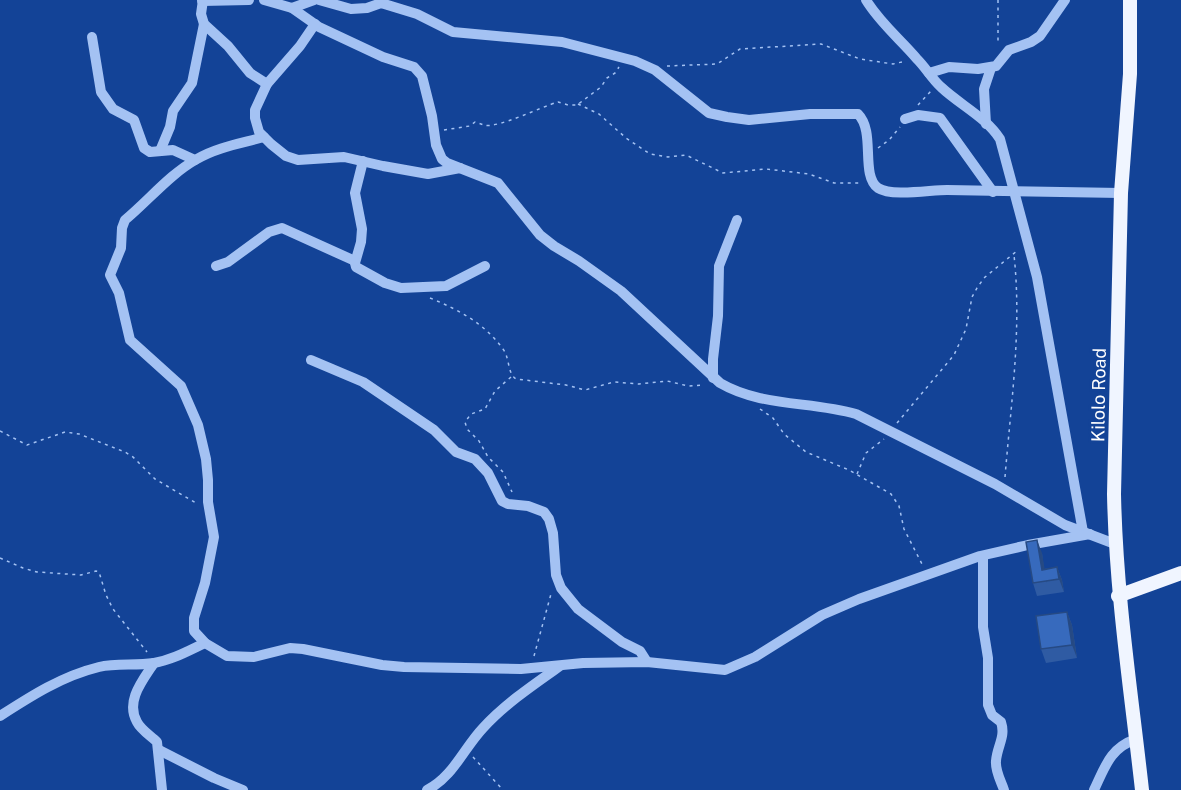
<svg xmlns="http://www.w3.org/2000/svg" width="1181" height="790" viewBox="0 0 1181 790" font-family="'Public Sans',sans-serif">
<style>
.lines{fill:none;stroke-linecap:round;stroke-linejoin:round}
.path{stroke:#a4c2f3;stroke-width:1.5;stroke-dasharray:3 4.5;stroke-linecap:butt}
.minor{stroke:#a4c2f3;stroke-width:10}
.major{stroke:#f0f5ff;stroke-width:14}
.wall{fill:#2f5ba3}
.shaded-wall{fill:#264a84}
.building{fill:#376abd;stroke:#264a84;stroke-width:1.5}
.labels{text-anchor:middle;stroke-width:6;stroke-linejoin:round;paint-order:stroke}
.street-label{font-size:18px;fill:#fff;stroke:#134397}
</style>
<rect width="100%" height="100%" fill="#134397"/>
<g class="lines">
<g class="path">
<path d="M998,0V44"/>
<path d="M667,66L717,64L740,49L821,44L860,59L893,64L906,61"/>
<path d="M578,104L599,114L626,138L650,154L668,157L686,155L723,173L766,169L809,174L834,183H862"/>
<path d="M918,105L931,91"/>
<path d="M444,130L470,126L475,122C478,123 481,124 484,125C497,129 543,106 558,102L568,105H577L601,87L607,78L615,73L619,67"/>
<path d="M878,148L889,140L900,127"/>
<path d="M430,298C459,310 484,323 503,349C510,358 507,373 516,379L566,385L585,390L614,382L639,384L667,381L688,386L704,385"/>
<path d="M511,377L495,391L485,409L471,414L465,422L467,429L479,441L488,457L503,472L512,492"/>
<path d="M760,409L773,418L784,434L806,452L849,470L891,494L899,506L904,529L923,566"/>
<path d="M897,423L954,355L966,329L972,297L977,288L984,278L1018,250"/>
<path d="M0,431L27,445L65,432L79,434L125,452L133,457L155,479L196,503"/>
<path d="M857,474L866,453L884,439"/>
<path d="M1005,477C1011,403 1022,329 1014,255"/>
<path d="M0,558L23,568L37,572L81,575L96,571L99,572L106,595L113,609L147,652"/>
<path d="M534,656L551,594"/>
<path d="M473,757L503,790"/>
</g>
<g class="minor">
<path d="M203,0L201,14L204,24L228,46L250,73L267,84"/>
<path d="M264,0L292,8L319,27L383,57L414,67L422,76L432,116L436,145L442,159L447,163L498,183L540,235L554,246L579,261L621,291L720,383C761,407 811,401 856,414L995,484L1065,525L1115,544"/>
<path d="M319,0L351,9L367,8L381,3L417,14L453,32L562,42L635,61L655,70L709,113L727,117L749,120L810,114H858C876,132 860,175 878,188C892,197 930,190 947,190C1005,191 1063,192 1121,193"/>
<path d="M866,0C880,23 900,39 917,59C926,68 932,79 941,87C960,105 986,117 1000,139L1037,277L1083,532"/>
<path d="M202,1L249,0"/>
<path d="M292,8L314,0"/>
<path d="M315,24L300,46L267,84L255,110V118L259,132L271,144L286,156L298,160L344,157L383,166L428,174L460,168"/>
<path d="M92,37L101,92L113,109L134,120L144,148L150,152L173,150L195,160"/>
<path d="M929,73L949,67L978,69L996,66L1009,50L1031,42L1040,36L1065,0"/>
<path d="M905,119L918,115L940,118L993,192"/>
<path d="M986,124L984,89L991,68"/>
<path d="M264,137C243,143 217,147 197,159C170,174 149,200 125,220L122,228L121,248L110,275L119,293L130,340L181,386L198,425L206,459L208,480V502L214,537L205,583L194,618V631L205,643L227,656L254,657L290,648L303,649L382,665L404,667L521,669L583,663L647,662L725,670L755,657L822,615L859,599L980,556L1028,545L1090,534"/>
<path d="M160,151L170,127L173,111L192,83L204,24"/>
<path d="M363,161L355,193L362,229L361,242L355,263L356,267L385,283L401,288L446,286L485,266"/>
<path d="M216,266L228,262L269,232L282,228L355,261"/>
<path d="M311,360L363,382L434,430L456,452L475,459L488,473L502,501L508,504L528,506L544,512L549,519L553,533L556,575L561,588L578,609L622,642L640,651L647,662"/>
<path d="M713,378V359L718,316L719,266L737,220"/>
<path d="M983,556V627L988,658V705L992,715L1001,722C1006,737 997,746 996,761C995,771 1001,781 1004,790"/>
<path d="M154,663C143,680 125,701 137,722C141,730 151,736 157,742L162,790"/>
<path d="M0,716C31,696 62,676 99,667C117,663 135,666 154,663C172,660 188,651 205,643"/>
<path d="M159,750L214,778L243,790"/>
<path d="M427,790C453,777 464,748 483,728C505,704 533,685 560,666"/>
<path d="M1094,790C1105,767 1110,748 1136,739"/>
</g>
<g class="major">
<path d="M1130,0V74L1121,193L1114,494C1116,594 1131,691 1142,790"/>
<path d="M1118,596L1181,573"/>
</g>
</g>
<g class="wall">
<path d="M1042,553L1044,569L1057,567L1062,580L1064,592L1037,596L1033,583Z"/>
<path d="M1067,612L1072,625L1077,658L1046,663L1041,649Z"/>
</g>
<g class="shaded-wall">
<path d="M1037,540L1042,553L1047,583L1042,570Z"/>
<path d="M1057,567L1062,580L1064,592L1059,579Z"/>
<path d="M1067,612L1072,625L1077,658L1072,645Z"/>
</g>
<g class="building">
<path d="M1037,540L1042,570L1057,567L1059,579L1033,583L1026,542Z"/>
<path d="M1067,612L1072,645L1041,649L1036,616Z"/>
</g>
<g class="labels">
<g class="street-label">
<text transform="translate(1099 395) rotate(-89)" y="6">Kilolo Road</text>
</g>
</g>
</svg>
